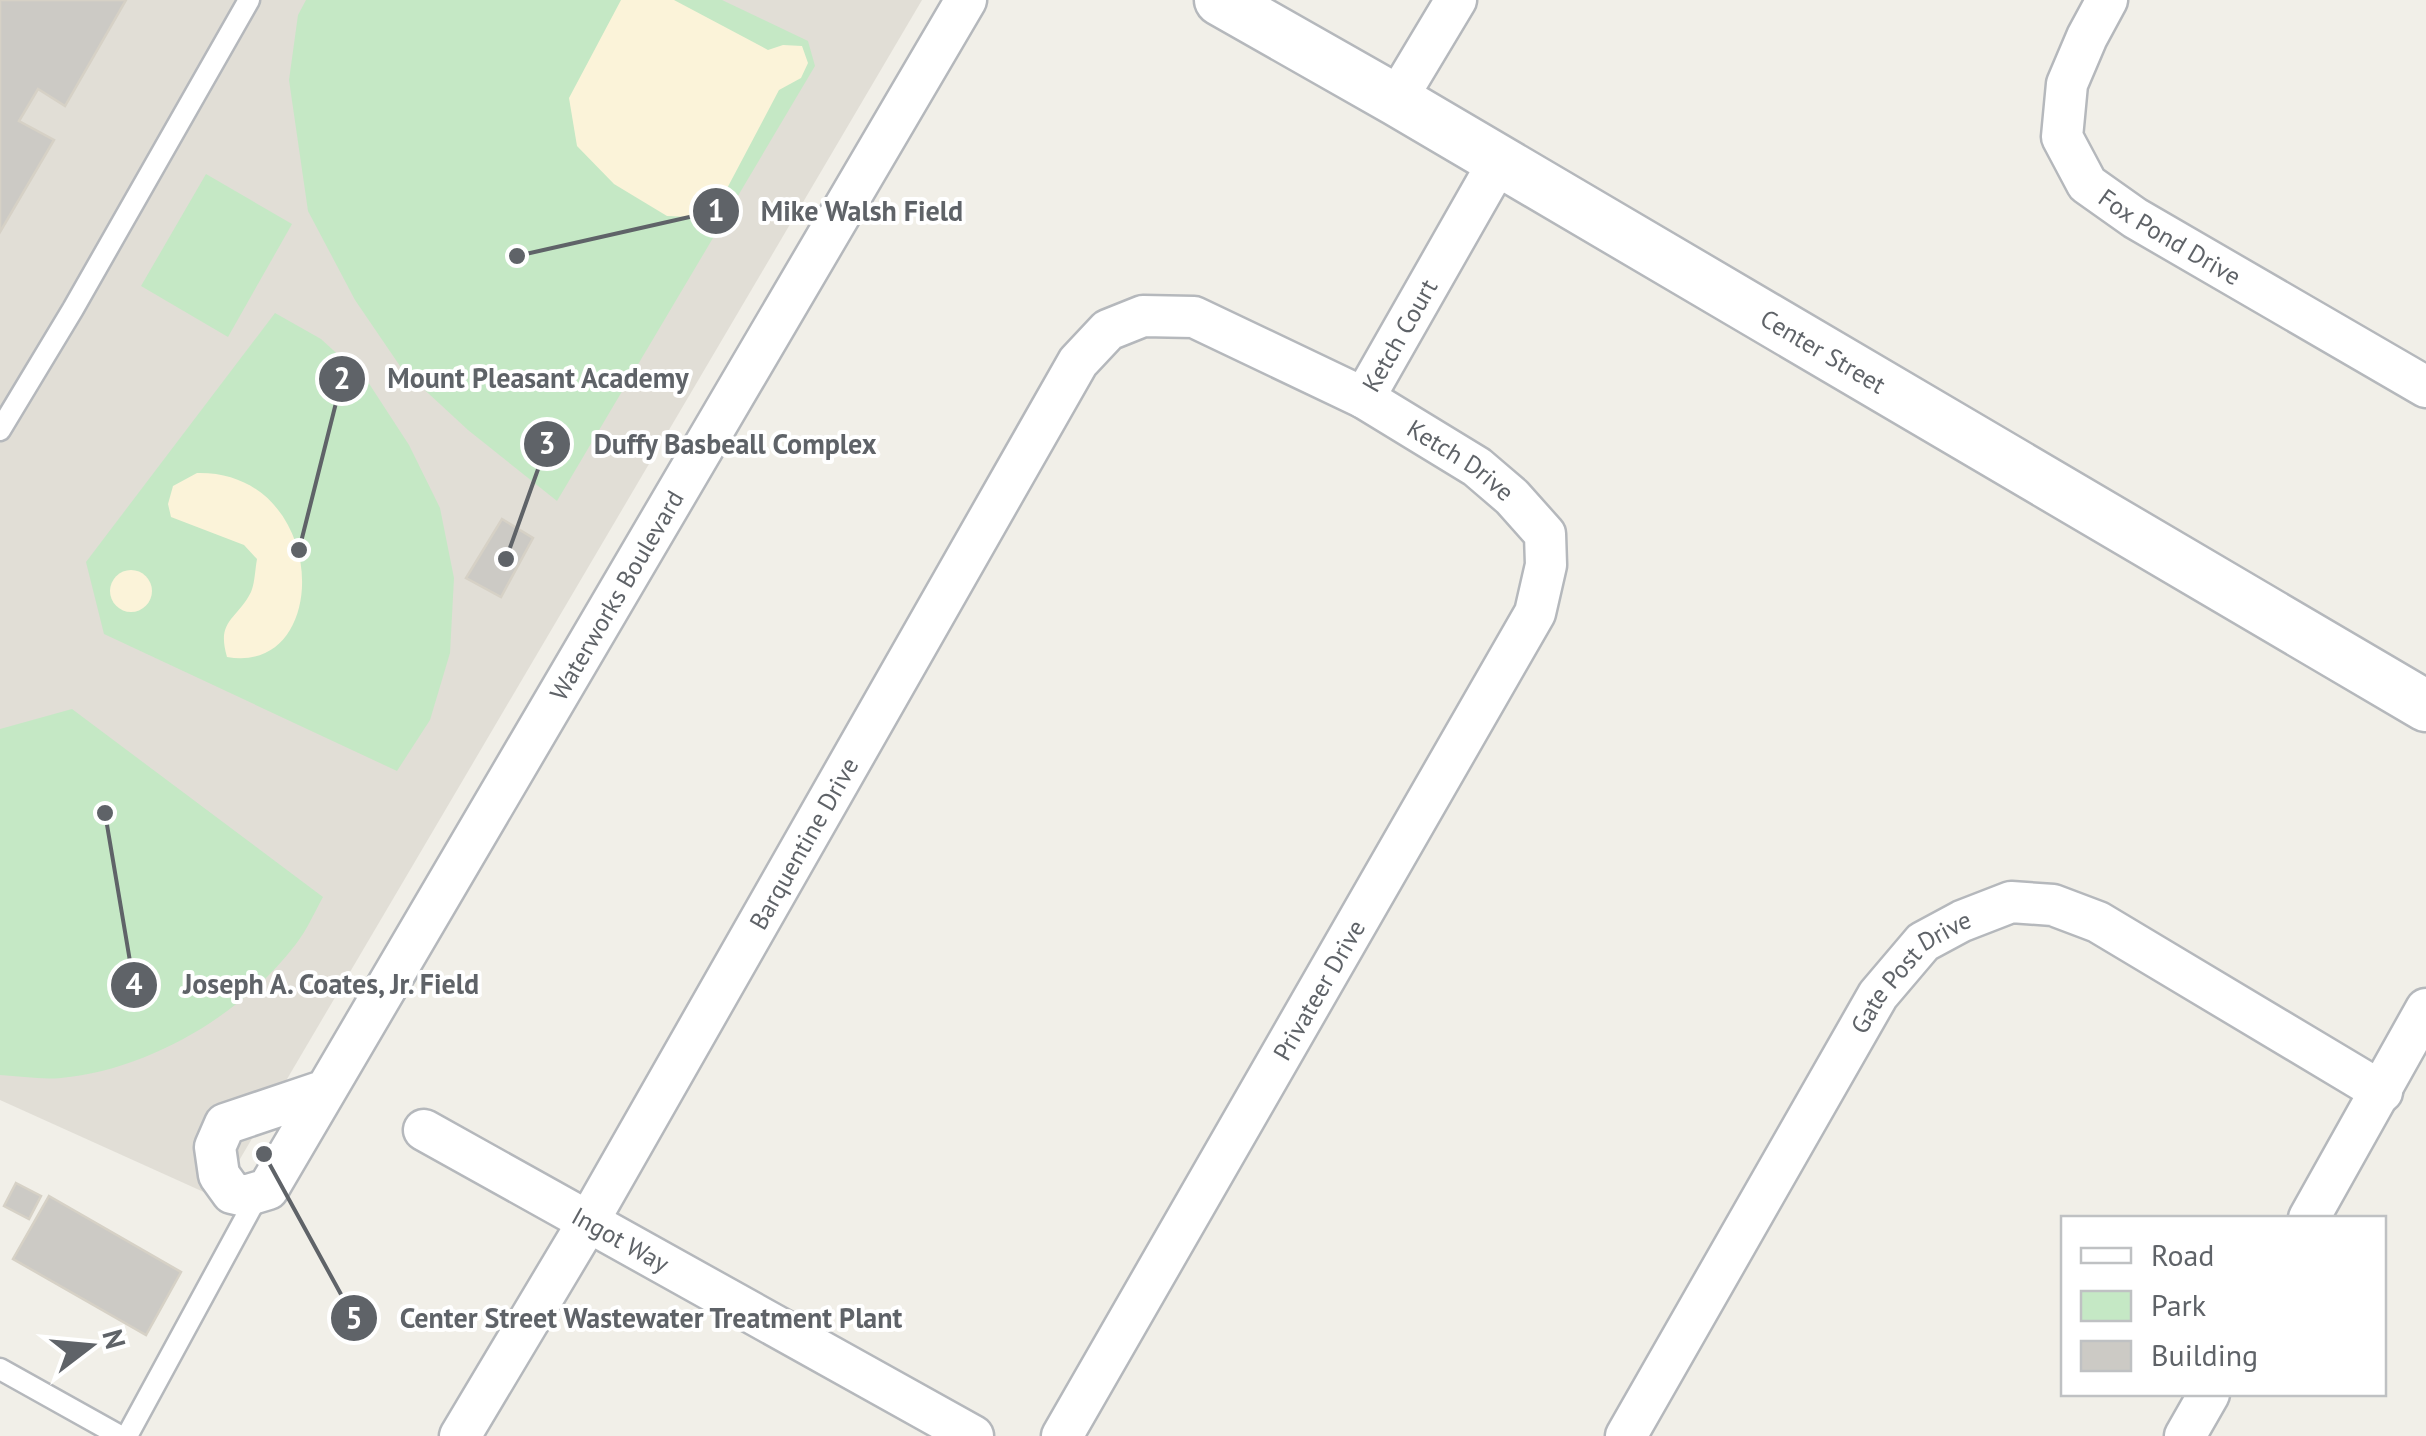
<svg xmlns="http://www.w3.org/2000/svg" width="2426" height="1436" viewBox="0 0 2426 1436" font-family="'PT Sans',sans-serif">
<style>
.education{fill:#e1ded6}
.green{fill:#c5e8c5}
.sand{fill:#fbf3d9}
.building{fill:#cccac5;stroke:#d6d1c6;stroke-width:2.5}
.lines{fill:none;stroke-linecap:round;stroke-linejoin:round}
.service-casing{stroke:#b5b8bc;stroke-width:25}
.minor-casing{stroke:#b5b8bc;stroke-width:45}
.tertiary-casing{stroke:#b5b8bc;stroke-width:55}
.service{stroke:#fff;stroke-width:20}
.minor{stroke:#fff;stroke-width:40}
.tertiary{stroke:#fff;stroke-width:50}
.labels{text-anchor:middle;stroke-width:8;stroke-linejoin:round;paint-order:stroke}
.street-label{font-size:25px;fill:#5f6368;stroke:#fff}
.leader{fill:none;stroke:#5f6368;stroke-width:4}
.callout-dot{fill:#5f6368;stroke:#fff;stroke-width:4}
.mark-label{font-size:30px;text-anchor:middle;font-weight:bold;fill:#fff}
.callout-label{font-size:28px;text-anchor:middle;font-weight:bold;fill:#5f6368;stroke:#fff;stroke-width:8;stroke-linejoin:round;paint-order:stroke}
</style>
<rect width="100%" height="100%" fill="#f1efe8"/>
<path class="education" d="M0,0H922L217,1198L0,1100Z"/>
<g class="green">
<path d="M306,0H722L808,41L815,66L557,501L468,430L402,369L355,300L308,211L289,80L298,15Z"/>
<path d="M206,174L292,224L228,337L141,286Z"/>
<path d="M275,313L321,339L368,382L409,445L440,508L454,578L450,653L430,720L397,771L104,634L86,562Z"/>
<path d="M72,709L323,897C314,913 307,930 296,944C243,1014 149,1070 61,1078C42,1080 20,1076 0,1075V729Z"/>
</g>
<g class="sand">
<path d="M621,0H674L768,50L783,45L802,46L808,63L801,78L779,90L723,196L713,209L689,217L667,216L614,184L577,146L569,98Z"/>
<path d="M197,473C329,470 334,676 227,657C216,620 237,620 251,592C255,583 255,569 257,559L244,545L171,517L168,504L173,486Z"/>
<circle cx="131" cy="591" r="21"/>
</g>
<g class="building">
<path d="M0,0H126L65,106L38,89L19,121L54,140L0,232Z"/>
<path d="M502,519L533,538L501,597L466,578Z"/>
<path d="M16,1183L41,1196L29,1219L4,1206Z"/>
<path d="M49,1196L181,1272L146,1335L13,1259Z"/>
</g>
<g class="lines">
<g class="service-casing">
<g id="service">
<path d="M0,430L73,309L249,0"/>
<path d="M0,1369L120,1436"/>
<path d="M127,1436L259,1193"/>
</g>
</g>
<g class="minor-casing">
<g id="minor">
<path id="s1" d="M2107,0L2087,37L2067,84L2062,137L2087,184L2135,218L2426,387"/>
<path d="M1396,100L1456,0"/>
<path id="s2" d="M1364,398L1499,161"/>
<path id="s3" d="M326,1090L225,1124L215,1147L219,1175L232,1193L245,1196L268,1189L966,0"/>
<path id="s4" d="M424,1130L973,1436"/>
<path d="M2309,1218L2426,1009"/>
<path id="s5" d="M460,1436L588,1222L1078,362L1108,330L1143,316L1194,317L1364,398L1477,467L1512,497L1545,534L1546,565L1535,613L1062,1436"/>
<path id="s6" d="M1626,1436L1878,995L1923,942L1962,921L2011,902L2053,905L2098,922L2382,1092"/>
<path d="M2185,1436L2209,1394"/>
</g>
</g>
<g class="tertiary-casing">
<g id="tertiary">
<path id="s7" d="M1220,0L1396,100L2426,706"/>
</g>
</g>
<use href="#service" class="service"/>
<use href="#minor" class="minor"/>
<use href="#tertiary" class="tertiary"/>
</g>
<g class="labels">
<g class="street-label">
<text dy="9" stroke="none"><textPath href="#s1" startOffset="298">Fox Pond Drive</textPath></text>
<text dy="9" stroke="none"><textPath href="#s2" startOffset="72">Ketch Court</textPath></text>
<text dy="9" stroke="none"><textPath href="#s7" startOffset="698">Center Street</textPath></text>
<text dy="9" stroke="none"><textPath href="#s5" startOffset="1675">Ketch Drive</textPath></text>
<text dy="9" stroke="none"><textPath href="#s3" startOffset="908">Waterworks Boulevard</textPath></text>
<text dy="9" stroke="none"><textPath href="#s5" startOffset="685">Barquentine Drive</textPath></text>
<text dy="9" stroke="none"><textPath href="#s6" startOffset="548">Gate Post Drive</textPath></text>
<text transform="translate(1319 990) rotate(-60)" y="9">Privateer Drive</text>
<text dy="9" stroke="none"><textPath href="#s4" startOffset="225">Ingot Way</textPath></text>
</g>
</g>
<path class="leader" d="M517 256L716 211M299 550L342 379M506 559L547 444M105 813L134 985M264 1154L354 1318"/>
<g class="callout-dot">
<circle cx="517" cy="256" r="10"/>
<circle cx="299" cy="550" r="10"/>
<circle cx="506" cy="559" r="10"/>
<circle cx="105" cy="813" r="10"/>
<circle cx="264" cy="1154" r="10"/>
<circle cx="716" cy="211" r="25"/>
<circle cx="342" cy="379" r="25"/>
<circle cx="547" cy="444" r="25"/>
<circle cx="134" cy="985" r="25"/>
<circle cx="354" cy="1318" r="25"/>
</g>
<g class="mark-label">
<text x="716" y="221">1</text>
<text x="342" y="389">2</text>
<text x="547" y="454">3</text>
<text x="134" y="995">4</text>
<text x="354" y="1329">5</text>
</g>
<g class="callout-label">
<text x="862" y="221">Mike Walsh Field</text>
<text x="538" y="388">Mount Pleasant Academy</text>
<text x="735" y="454">Duffy Basbeall Complex</text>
<text x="331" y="994">Joseph A. Coates, Jr. Field</text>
<text x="651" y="1328">Center Street Wastewater Treatment Plant</text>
</g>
<rect x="2061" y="1216" width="325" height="180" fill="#ffffff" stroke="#bfc1c3" stroke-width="2.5"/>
<rect x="2081" y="1248" width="50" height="15" fill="#ffffff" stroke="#bfc1c3" stroke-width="2.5"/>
<text x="2151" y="1266" font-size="30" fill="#5f6368">Road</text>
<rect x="2081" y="1291" width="50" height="30" fill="#c5e8c5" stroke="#bfc1c3" stroke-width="2.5"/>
<text x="2151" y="1316" font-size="30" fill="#5f6368">Park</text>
<rect x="2081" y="1341" width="50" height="30" fill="#cccac5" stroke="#bfc1c3" stroke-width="2.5"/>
<text x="2151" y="1366" font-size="30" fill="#5f6368">Building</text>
<g transform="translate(90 1346) rotate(74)" stroke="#ffffff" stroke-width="8" paint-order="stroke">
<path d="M0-8L18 38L0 25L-18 38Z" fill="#5f6368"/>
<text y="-15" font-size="28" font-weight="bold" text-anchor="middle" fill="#5f6368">N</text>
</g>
</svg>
